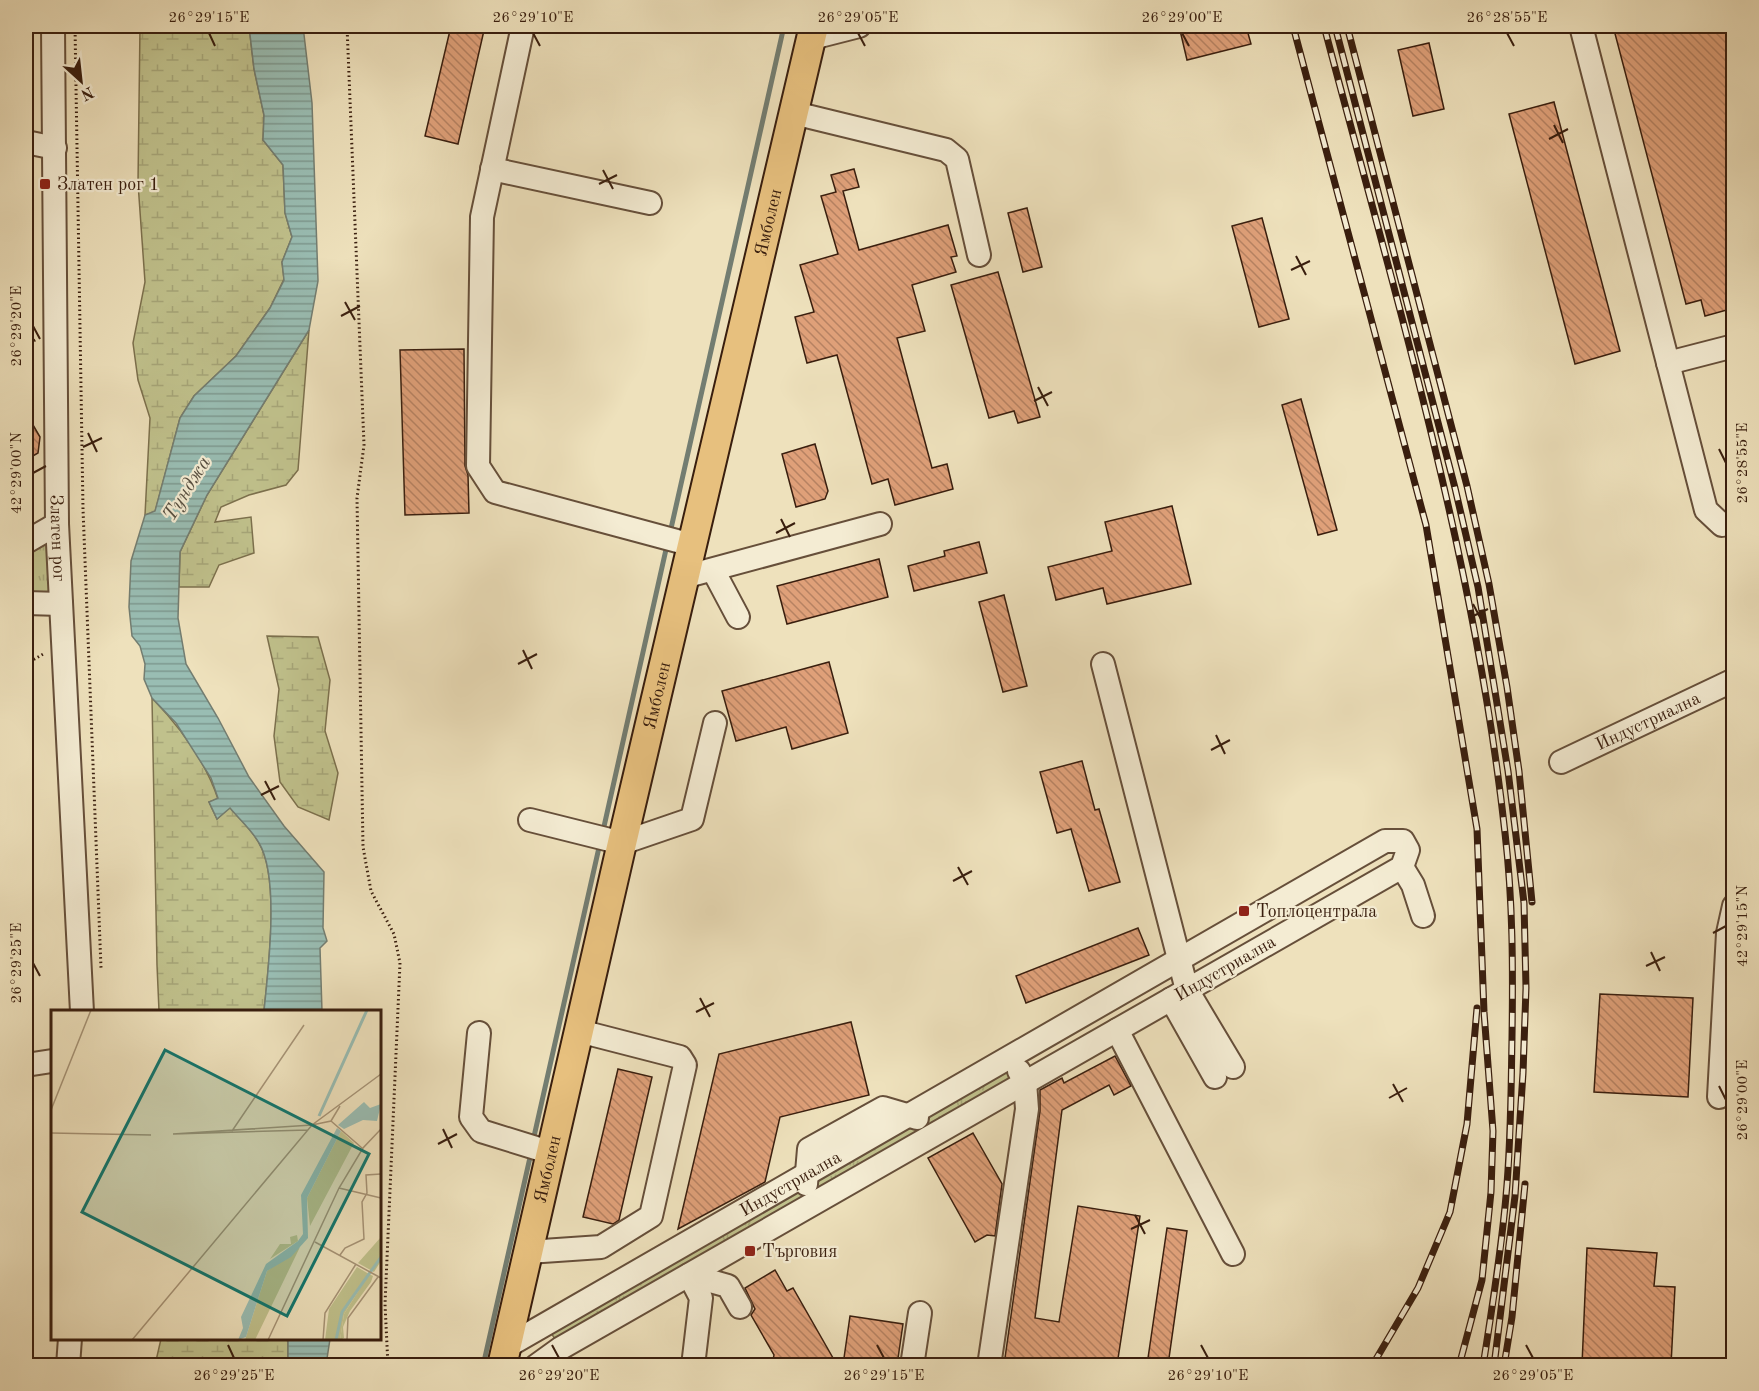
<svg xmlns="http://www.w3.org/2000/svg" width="1759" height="1391" viewBox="0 0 1759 1391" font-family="'Old Standard TT',serif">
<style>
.grass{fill:url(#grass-tufts);stroke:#7c704d;stroke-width:1.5}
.wetland{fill:url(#wetland-marsh);stroke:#7c704d;stroke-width:1.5}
.water{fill:url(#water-rules);stroke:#737d71;stroke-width:1.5}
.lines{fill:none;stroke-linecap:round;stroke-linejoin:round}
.stream{stroke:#737d71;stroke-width:5}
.building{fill:url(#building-back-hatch);stroke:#391e0e;stroke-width:1.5}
.minor-casing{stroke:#664f3a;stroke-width:26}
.major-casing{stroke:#391e0e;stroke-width:32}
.path{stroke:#391e0e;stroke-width:3;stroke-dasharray:1.5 3;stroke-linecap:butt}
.minor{stroke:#f4ecd3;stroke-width:22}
.major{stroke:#e7c07e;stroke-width:28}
.rail-casing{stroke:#391e0e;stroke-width:7}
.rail{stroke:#f4ecd3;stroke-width:4.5;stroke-dasharray:14;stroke-linecap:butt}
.ticks{fill:none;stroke:#391e0e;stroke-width:2}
.poi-dot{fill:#8f2418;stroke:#f4ecd3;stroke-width:2}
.labels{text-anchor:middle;stroke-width:4.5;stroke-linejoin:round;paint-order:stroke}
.poi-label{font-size:18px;fill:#391e0e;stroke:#f4ecd3;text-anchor:start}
.street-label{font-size:18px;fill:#391e0e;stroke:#f4ecd3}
.water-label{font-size:20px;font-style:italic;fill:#564e40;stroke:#f4ecd3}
.inset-river{fill:none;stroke:#99bdb3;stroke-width:3}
.inset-road{fill:none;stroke:#a69376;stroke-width:1.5}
.view{fill:#0f766e;fill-opacity:0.15;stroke:#0f766e;stroke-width:3}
.inset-edge{fill:none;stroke:#391e0e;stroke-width:3}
.neatline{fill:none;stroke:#391e0e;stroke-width:2}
.ticks-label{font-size:15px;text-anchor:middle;fill:#391e0e}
</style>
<defs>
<pattern id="grass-tufts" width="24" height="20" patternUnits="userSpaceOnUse" patternTransform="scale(1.5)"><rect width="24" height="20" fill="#c0c18c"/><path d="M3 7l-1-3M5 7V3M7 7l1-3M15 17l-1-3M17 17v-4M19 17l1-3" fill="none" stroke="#a6a578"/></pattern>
<pattern id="wetland-marsh" width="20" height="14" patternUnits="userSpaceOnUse" patternTransform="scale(1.5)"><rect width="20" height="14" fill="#c0c18c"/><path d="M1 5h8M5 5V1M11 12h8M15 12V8" fill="none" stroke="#a6a578"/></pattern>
<pattern id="water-rules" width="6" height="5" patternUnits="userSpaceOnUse" patternTransform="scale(1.5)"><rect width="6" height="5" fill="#99bdb3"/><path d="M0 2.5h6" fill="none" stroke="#7e9990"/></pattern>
<pattern id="building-back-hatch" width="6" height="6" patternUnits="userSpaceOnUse" patternTransform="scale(1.5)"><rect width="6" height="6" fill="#dfa079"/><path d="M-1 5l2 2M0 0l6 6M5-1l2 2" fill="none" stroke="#b68262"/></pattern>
</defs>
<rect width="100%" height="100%" fill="#eee1bc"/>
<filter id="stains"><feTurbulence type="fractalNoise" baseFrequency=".00333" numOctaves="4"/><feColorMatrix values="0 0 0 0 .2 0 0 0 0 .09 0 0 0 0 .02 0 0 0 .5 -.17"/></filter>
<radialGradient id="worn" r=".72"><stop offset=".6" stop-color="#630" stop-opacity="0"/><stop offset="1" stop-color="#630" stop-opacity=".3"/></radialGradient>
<g class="grass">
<path d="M57,524L61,604L26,603V542Z"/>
<path d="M1010,1056L1025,1082L561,1348L545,1324Z"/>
</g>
<g class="wetland">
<path d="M140,26H249L254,69L264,115L263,140L283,165L285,213L292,237L282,262L284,279L270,308L236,356L194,396L180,418L155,512L145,515L150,418L138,380L133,343L145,282L138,183Z"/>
<path d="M309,330L298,470L286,485L249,495L221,507L215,522L251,517L254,553L219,565L209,587H179L180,552L207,495Z"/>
<path d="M267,636L318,637L330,680L325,731L338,773L329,820L298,807L280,782L274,736L279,689Z"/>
<path d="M152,698C180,727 205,760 218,799L209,802L217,819L230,807C239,819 252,830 259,843C280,877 268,971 264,1011H159L157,965Z"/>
<path d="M161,1339H288V1365H155Z"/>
</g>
<g class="water">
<path d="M249,26H303L312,103L318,281L309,330L207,495L180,552L178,618L186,664L218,718L249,777L284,826L324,872L323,928L327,941L320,948L322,1011H264C268,971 280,878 259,843C252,830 239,819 230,808L217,819L209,802L218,798L211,778L176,723L152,698L144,679L145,664L140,646L132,636L129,607L131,561L145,515L155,511L180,418L194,396L236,356L270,308L284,280L282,262L292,237L285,213L283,165L263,140L264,115L254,69Z"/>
<path d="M288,1339H330L326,1365H288Z"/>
</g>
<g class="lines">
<g class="stream">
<path d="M670,533L784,26"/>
<path d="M603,831L667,545"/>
<path d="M533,1141L600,843"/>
<path d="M483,1366L531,1153"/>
</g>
</g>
<g class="building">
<path d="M451,26H485L458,144L425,136Z"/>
<path d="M1179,26H1246L1251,44L1187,60Z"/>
<path d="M1613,26H1734V308L1705,316L1701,300L1686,304Z"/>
<path d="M1429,43L1444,109L1413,116L1398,50Z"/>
<path d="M1554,102L1620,351L1575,364L1509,114Z"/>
<path d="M854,169L859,187L843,191L859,250L948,225L957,256L951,257L956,272L912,285L925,331L897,338L932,468L947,464L953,489L895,505L888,479L872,484L837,355L807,363L795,317L814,312L800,265L838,254L821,196L836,192L831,175Z"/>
<path d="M1027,208L1042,267L1023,272L1008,213Z"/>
<path d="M1262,218L1289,319L1259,327L1232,226Z"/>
<path d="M998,272L1040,417L1018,423L1014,411L989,418L951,285Z"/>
<path d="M464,349L465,466L468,475L469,513L405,515L400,350Z"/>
<path d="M1301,399L1337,530L1318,535L1282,405Z"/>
<path d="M26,413L40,437L38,453L26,460Z"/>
<path d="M815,444L828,491L825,499L796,507L782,454Z"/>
<path d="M1172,506L1191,584L1107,604L1103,588L1056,600L1048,567L1112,551L1105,522Z"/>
<path d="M979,542L987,573L914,591L908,566L945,556L944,551Z"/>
<path d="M879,559L888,597L787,624L777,586Z"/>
<path d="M1004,595L1027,686L1003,692L979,602Z"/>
<path d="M829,662L848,733L792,749L786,727L736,741L722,691Z"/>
<path d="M1082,761L1095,810L1099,809L1120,882L1089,891L1071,829L1057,833L1040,772Z"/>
<path d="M1138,928L1149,955L1026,1003L1016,976Z"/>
<path d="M1600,994L1693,998L1688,1097L1594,1092Z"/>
<path d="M851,1022L869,1095L780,1117L765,1182L678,1229L719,1054Z"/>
<path d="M1115,1056L1131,1086L1114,1095L1109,1085L1062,1110L1035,1318L1059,1322L1078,1206L1140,1216L1117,1365H1004L1040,1111V1090L1062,1078L1064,1083Z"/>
<path d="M618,1069L652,1077L619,1220L613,1224L583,1217Z"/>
<path d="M973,1133L1002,1184L995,1236L987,1235L975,1242L928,1158Z"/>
<path d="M1167,1228L1187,1231L1168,1365H1147Z"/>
<path d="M1587,1248L1657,1253L1654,1286L1675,1287L1671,1365H1582Z"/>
<path d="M775,1270L787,1291L793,1288L837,1365H772L774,1355L751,1315L755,1309L745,1288Z"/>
<path d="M850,1316L903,1324L897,1365H843Z"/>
</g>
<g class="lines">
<g class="minor-casing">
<g id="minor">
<path id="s1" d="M53,26L57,524L82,1012"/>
<path d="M523,26L482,217L478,466L495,492L692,545"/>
<path d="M1581,26L1706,510L1722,525L1734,522"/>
<path d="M812,38L859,26"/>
<path d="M794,113L946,150L957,159L979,255"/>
<path d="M26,142L55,148"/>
<path d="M492,169L650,203"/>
<path d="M1668,363L1734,346"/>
<path d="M26,542L57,524"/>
<path d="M713,570L738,617"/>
<path d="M684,577L880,524"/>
<path d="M26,603L61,604"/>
<path d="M1103,664L1187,990L1233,1067"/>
<path id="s2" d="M1561,762L1734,680"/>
<path d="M530,820L622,843L692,819L715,723"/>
<path d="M1402,867L1413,885L1423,916"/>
<path d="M1171,999L1215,1077"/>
<path d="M1117,1030L1233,1254"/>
<path d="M479,1033L471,1117L481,1131L552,1153"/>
<path d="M26,1065L52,1061"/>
<path d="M1719,1097L1728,933L1734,906"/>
<path d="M806,1184L809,1149L883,1108L917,1118"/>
<path d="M528,1252L601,1247L651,1216L685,1065L680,1057L579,1031"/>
<path id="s3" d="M506,1347L1385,841H1403L1408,850L1402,867L561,1348L536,1366"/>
<path d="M68,1366L70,1338"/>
<path d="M693,1366L701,1298L689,1275L728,1286L740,1307"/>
<path d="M912,1366L920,1313"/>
<path d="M989,1366L1027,1109L1025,1082L1019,1071"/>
</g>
</g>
<g class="major-casing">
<g id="major">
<path id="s4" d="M502,1366L622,843L814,26"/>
</g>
</g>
<g class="path">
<path d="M75,26L83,509L101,968"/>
<path d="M347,26L364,445L357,498L363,847L371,891L394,934L400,963L385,1304L388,1366"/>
<path d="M26,345L37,339"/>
<path d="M26,664L45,653"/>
</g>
<use href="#minor" class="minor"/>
<use href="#major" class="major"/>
<g class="rail-casing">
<g id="rail">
<path d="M1293,26L1426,525L1477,829L1484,1012L1493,1131L1491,1192L1482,1280L1459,1366"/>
<path d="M1324,26C1394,292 1475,558 1505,833C1513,901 1513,970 1512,1038C1511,1091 1511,1144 1506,1196C1501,1253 1492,1309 1483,1366"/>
<path d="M1335,26L1455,488L1478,587L1508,771L1516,836L1524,903L1526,988L1523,1073L1515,1196L1494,1366"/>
<path d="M1347,26L1467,486L1489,584L1507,687L1519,771L1532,902"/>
<path d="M1372,1366L1418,1288L1450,1212L1467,1124L1477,1008"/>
<path d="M1504,1366L1512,1317L1525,1184"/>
</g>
</g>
<use href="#rail" class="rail"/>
</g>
<path class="ticks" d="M209,33L215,46M533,33L540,46M858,33L865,46M1182,33L1189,46M1507,33L1514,46M1554,125L1563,143M1549,139L1568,129M603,170L613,189M599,184L617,175M1296,256L1306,275M1291,270L1310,261M345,302L355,320M341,316L360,306M33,326L40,339M1038,387L1048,406M1034,401L1052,392M88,433L97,452M83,447L102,438M1719,449L1726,463M33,473L46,466M781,519L790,537M776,533L795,523M1473,604L1483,623M1469,618L1488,609M523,650L532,669M518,664L537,654M1216,735L1225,754M1211,750L1230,740M265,781L275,800M261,795L279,786M958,867L968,885M953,881L972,871M1713,933L1726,926M1651,952L1660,971M33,963L40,976M1646,966L1665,957M700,998L710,1017M696,1012L714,1003M1393,1084L1403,1102M1719,1086L1726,1100M1389,1098L1407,1088M443,1129L452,1148M438,1144L457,1134M1135,1215L1145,1234M1131,1229L1150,1220M228,1345L234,1358M552,1345L559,1358M877,1345L884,1358M1201,1345L1208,1358M1526,1345L1533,1358"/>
<g class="poi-dot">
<rect x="39" y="178" width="12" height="12" rx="3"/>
<rect x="1238" y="905" width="12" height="12" rx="3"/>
<rect x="744" y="1245" width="12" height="12" rx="3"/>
</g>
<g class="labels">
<g class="poi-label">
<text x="57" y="190">Златен рог 1</text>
<text x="1256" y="917">Топлоцентрала</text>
<text x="762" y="1257">Търговия</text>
</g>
<g class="street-label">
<text dy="6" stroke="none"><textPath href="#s4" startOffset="1174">Ямболен</textPath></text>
<text dy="6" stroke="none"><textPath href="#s1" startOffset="512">Златен рог</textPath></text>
<text dy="6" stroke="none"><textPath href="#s4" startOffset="688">Ямболен</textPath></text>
<text dy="6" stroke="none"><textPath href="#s2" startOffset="96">Индустриална</textPath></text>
<text transform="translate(1225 968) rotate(-30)" y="6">Индустриална</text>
<text dy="6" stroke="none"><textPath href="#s4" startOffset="202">Ямболен</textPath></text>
<text dy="6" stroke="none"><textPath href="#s3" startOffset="328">Индустриална</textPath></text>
</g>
<g class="water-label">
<text transform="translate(186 488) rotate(-58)" y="7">Тунджа</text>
</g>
</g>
<g transform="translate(51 1010)">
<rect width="330" height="330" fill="#eee1bc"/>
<path d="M318,264L322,266L320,272L299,301L292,317L293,328L289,330L293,304Z" fill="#c0c18c"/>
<path d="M290,121L303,133L259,216L256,188ZM246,225L247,231L219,249L229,234H240L239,227ZM330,227V251L323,262L307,253ZM249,237L204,330H194L216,261ZM306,257L318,264L293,304L289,330H274L278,299Z" fill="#c0c18c"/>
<path d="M313,92L319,98L330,94L326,111L312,110L293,119L287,115ZM286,118L290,121L256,188L257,228L240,247L216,261L195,327L187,330L192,318L190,307L215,254L247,231L252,224L250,185Z" fill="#99bdb3"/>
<path class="inset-river" d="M268,106L316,0M285,330L291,302L330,247"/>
<path class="inset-road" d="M0,100L40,0M280,111L311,138M257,120L122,124L261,115L280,111L289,96M181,121L253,15M0,123L100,125M288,178L330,188M264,232L330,268M289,245L294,238L313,229L311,192L316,183L315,165L330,164M81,330L261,115L330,64M217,330L288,178L312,138L330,119M272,330L274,303L305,254M296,330L297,308L327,267"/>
<path class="view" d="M114,40L318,144L236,306L31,202Z"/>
<rect width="330" height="330" class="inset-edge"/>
</g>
<rect width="1759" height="1391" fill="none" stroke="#eee1bc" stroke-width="66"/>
<g transform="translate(81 81) rotate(153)" stroke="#f4ecd3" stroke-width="4.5" paint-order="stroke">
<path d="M0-4.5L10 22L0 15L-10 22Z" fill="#391e0e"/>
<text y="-9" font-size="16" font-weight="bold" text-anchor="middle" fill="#391e0e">N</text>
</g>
<rect x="33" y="33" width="1693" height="1325" class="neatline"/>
<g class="ticks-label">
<text x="209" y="22">26°29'15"E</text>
<text x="533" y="22">26°29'10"E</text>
<text x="858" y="22">26°29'05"E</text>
<text x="1182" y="22">26°29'00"E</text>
<text x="1507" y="22">26°28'55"E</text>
<text transform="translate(16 326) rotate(-90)" y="5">26°29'20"E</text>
<text transform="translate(1742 463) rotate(-90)" y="5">26°28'55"E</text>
<text transform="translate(16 473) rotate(-90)" y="5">42°29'00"N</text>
<text transform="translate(1742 926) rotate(-90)" y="5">42°29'15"N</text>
<text transform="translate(16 963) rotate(-90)" y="5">26°29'25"E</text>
<text transform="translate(1742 1100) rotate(-90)" y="5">26°29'00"E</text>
<text x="234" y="1380">26°29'25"E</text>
<text x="559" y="1380">26°29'20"E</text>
<text x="884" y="1380">26°29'15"E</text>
<text x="1208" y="1380">26°29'10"E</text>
<text x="1533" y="1380">26°29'05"E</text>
</g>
<rect width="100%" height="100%" filter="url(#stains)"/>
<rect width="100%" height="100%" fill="url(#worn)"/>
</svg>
